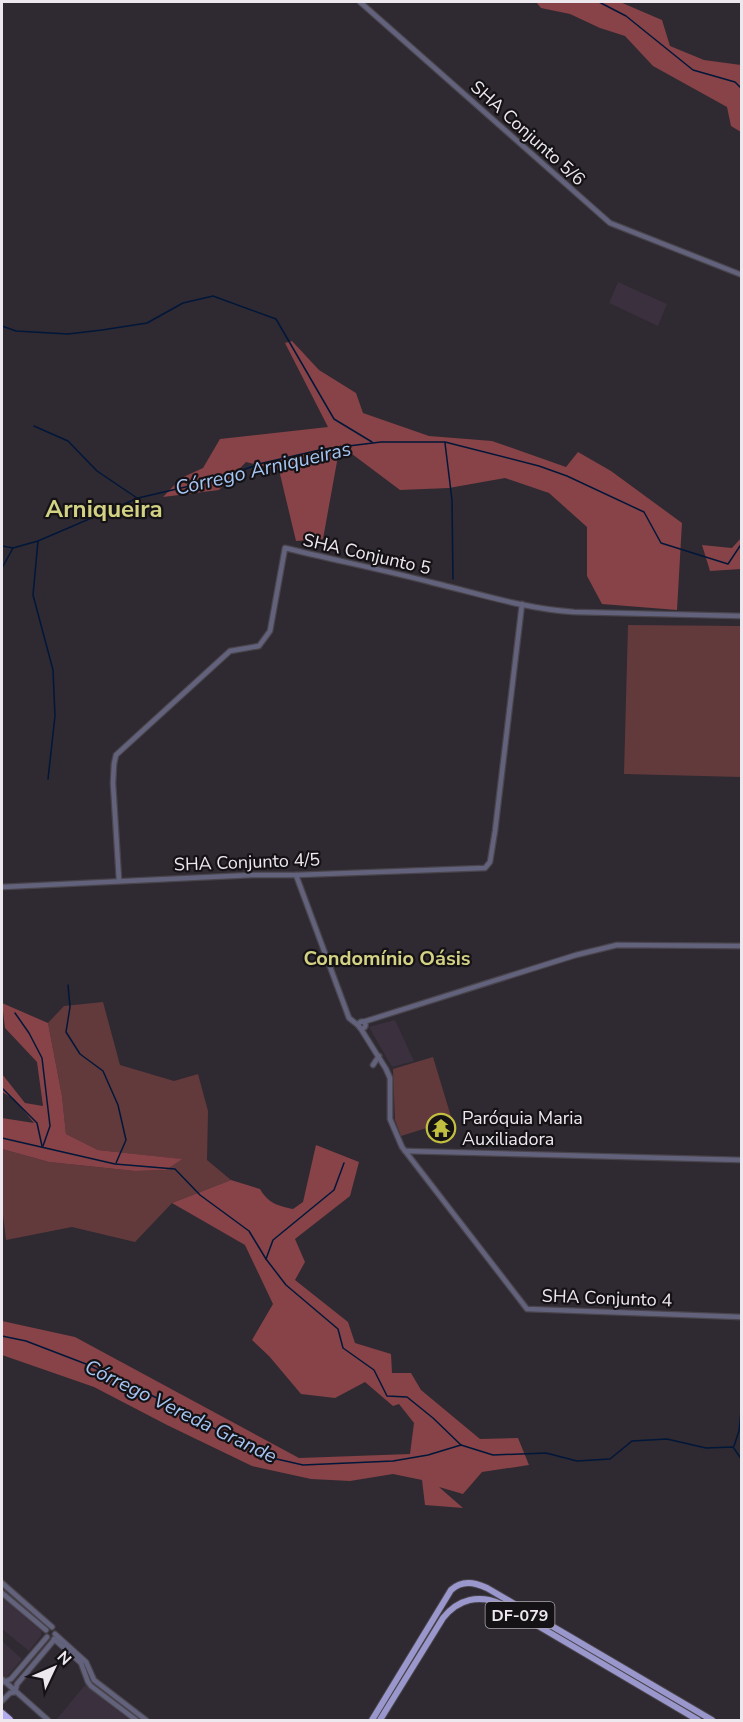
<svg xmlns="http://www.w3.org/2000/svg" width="743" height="1722" viewBox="0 0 743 1722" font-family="'Nunito Sans',sans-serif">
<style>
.built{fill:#3a303e}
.green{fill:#623a3c}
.forest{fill:#874347}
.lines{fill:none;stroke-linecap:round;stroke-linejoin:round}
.stream{stroke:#00173a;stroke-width:1.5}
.minor-casing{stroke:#49444b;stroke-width:7}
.major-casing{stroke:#49444b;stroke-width:8}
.highway-casing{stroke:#49444b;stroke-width:10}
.minor{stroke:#63627c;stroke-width:4.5}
.major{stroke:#9a97cd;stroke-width:6}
.highway{stroke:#b0aced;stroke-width:8}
.labels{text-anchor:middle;stroke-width:4.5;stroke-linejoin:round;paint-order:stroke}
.shield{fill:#151216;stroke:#aca8ad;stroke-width:1.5}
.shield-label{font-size:16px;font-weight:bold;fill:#ece8ee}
.street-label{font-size:18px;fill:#ece8ee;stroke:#151216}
.poi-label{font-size:18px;fill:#ece8ee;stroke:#151216;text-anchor:start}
.water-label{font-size:20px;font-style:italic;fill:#a5c5f3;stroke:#151216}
.neighbourhood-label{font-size:20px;font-weight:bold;fill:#d3d284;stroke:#151216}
.district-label{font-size:24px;font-weight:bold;fill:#d3d284;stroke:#151216}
</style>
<rect width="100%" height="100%" fill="#2f2931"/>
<g class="built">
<path d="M618,282L667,304L658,326L609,303Z"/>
<path d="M395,1020L414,1061L392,1067L369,1027Z"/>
<path d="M2,1598L41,1631V1636L29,1651L2,1629Z"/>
<path d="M2,1641L22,1659L5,1679L2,1675Z"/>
<path d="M85,1685L129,1720H56Z"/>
</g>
<g class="green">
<path d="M628,625L741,626V777L624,774Z"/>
<path d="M103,1002L120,1065L174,1081L198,1074L208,1111L207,1160L231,1180L172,1203L135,1242L72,1227L6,1240L2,1207V1149L49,1162L135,1171L166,1170L180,1159L98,1150L66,1134L62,1096L48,1023L64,1006Z"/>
<path d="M433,1057L452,1120L401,1136L395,1120L393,1069Z"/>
</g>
<g class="forest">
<path d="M536,2H620L662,20L670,46L704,60L741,65V132L731,126L727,107L653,66L625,36L600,28L570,14L541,8Z"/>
<path d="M292,341L319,370L356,393L363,413L429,436L492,441L566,467L578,452L611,471L682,523L677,610L602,604L587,576V527L549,493L505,478L449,488L400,490L340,445L323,539L296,541L279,470L246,462L219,490L163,497L181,478L203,468L220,439L328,427L285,343Z"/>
<path d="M741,538V569L710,571L702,545L732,548Z"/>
<path d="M2,1003L48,1023L62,1096L66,1134L98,1150L182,1159L166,1170L135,1171L49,1162L2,1149V1118L34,1123L14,1099L2,1092V1074L25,1103L43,1106L37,1062L5,1028Z"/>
<path d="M316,1145L359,1162L350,1196L295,1239L305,1262L295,1280L348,1322L355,1343L391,1354L392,1373H411L421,1390L480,1439L518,1438L529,1465L482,1472L463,1494L439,1487L463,1508L425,1505L422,1480L393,1474L350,1481L311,1479L252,1466L167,1425L94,1387L2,1355V1321L75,1337L299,1458L410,1454L414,1423L399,1404L393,1406L365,1382L335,1398L301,1394L269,1356L252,1340L273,1304L245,1245L172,1203L231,1180L260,1189C268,1203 278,1206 293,1209L303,1202Z"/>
</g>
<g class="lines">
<g class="stream">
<path d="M599,2L626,16L693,70L735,82L742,89"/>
<path d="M2,326L16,331L68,334L102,330L147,323L183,303L213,296L276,319L334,419L372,442"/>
<path d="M34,426L68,441L97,471L137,498"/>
<path d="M445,443L452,500L453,579"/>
<path d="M38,541L33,595L53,670L55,716L48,779"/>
<path d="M2,546L13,548L38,541L138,498L207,482L263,463L324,449L381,442H445L539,466L567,476L644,512L661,543L728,564L742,543"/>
<path d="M2,568L13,548"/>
<path d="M68,985L70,1007L66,1032L80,1054L103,1071L118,1105L126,1140L116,1163"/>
<path d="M15,1013L29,1033L42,1058L50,1126L43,1146"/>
<path d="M2,1088L37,1123L42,1146"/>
<path d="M2,1138L115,1164L175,1169L200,1195L249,1231L266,1259L286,1285L338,1329L343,1348L374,1370L387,1396L407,1397L433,1418L461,1445"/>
<path d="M266,1259L273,1240L334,1190L344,1163"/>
<path d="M2,1336L26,1341L86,1364L134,1386L268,1457L303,1465L393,1461L428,1455L461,1445L493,1455L546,1453L577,1461L610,1459L632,1441L667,1439L706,1448L733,1447L742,1460"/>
<path d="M734,1446L739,1431L742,1400"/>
</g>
<g class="minor-casing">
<g id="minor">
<path d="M360,2L610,223L742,275"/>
<path d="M296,875L349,1018L359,1026"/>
<path d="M119,880L113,783L114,764L116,755L230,651L259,646L270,631L285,548C334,560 384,570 434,583C480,594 526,609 574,612L742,616"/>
<path d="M2,887L252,875H296L485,868L490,862L495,831L522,604"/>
<circle cx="362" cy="1025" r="3.5"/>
<path d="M363,1022L576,955L617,945L742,946"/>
<path d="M361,1029L386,1069L390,1078V1119L402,1147L527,1309L742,1317"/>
<path d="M373,1065L379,1056"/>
<path d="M405,1151L742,1160"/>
<path d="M2,1583L52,1627"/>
<path d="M2,1593L46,1630"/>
<path d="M55,1634L86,1662L94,1680L146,1720"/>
<path d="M54,1639L81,1663L88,1682L91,1686L136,1720"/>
<path d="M2,1679L48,1720"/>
<path d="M4,1682L11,1679L47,1637"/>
<path d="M15,1692L17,1684L54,1640"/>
<path d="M2,1701L10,1693L15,1692"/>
</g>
</g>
<g class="major-casing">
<g id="major">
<path d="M372,1720L451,1590C462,1580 474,1582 487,1588L712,1720"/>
<path d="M380,1720L443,1618C458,1599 479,1594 501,1604L698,1720"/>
</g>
</g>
<g class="highway-casing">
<path id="highway" d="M2,1714L9,1720"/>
</g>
<use href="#minor" class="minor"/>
<use href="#major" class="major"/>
<use href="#highway" class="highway"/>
</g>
<defs>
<g id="temple-ring" transform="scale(1.5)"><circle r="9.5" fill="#151216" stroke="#c1be40" stroke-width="1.5"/><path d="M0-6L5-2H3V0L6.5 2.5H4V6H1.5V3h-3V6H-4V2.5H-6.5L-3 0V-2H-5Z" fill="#c1be40"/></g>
</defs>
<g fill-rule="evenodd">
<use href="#temple-ring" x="441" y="1128"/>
</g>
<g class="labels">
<rect class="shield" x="485.5" y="1602" width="69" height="26" rx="4.5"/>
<g class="shield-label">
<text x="520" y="1621">DF-079</text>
</g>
<g class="street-label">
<text transform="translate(528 133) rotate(42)" y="6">SHA Conjunto 5/6</text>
<text transform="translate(367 554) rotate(13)" y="6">SHA Conjunto 5</text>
<text transform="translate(247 862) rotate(-2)" y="6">SHA Conjunto 4/5</text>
<text transform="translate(607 1298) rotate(2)" y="6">SHA Conjunto 4</text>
</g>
<g class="poi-label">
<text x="462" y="1124">Paróquia Maria<tspan x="462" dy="21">Auxiliadora</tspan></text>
</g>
<g class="water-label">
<text transform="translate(263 468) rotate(-13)" y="7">Córrego Arniqueiras</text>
<text transform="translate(181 1411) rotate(26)" y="7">Córrego Vereda Grande</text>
</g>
<g class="neighbourhood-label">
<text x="387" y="965">Condomínio Oásis</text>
</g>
<g class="district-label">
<text x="104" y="517">Arniqueira</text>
</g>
</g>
<rect width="743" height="1722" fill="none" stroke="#ece8ee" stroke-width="6"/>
<g transform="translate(54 1668) rotate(46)" stroke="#151216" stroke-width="4.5" paint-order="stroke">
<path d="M0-4.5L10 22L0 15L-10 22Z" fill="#ece8ee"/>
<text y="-9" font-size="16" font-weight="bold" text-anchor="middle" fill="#ece8ee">N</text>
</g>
</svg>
